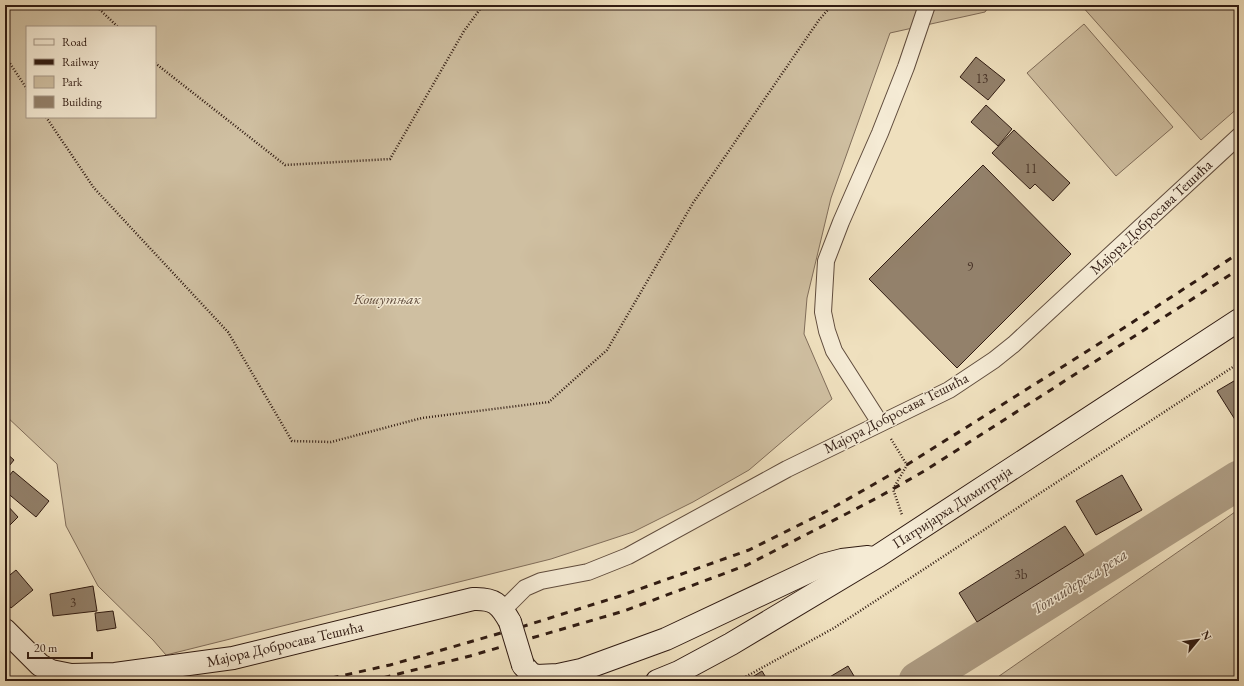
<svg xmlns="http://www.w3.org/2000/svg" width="1244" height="686" viewBox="0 0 1244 686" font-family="'EB Garamond',serif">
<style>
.green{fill:#cfbfa1;stroke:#806d5a;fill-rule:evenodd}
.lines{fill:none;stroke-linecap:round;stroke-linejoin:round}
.river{stroke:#ae9d84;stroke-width:39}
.building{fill:#93816b;stroke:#301b12}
.street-casing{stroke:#604c3d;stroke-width:18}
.secondary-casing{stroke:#301b12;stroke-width:24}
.path{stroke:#301b12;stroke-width:2.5;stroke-dasharray:1 2;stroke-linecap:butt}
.street{stroke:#f5ebd5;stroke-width:16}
.secondary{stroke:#f5ebd5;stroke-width:22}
.rail{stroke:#301b12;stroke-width:3;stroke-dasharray:7 7;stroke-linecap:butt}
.secondary-bridge-casing{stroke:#301b12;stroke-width:24;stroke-linecap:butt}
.secondary-bridge{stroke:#f5ebd5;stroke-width:22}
.labels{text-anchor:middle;stroke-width:3;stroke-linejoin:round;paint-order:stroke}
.number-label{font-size:13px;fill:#493428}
.street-label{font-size:15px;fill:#301b12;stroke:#f5ebd5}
.park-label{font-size:15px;font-style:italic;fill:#604c3d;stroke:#f5ebd5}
.water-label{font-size:16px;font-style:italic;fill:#624f40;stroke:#f5ebd5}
</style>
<rect width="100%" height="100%" fill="#efe0be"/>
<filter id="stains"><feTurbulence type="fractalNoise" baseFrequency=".005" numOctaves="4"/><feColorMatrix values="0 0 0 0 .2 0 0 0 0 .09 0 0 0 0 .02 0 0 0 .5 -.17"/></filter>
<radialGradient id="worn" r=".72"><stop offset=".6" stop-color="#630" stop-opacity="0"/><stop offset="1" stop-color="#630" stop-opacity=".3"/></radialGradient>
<g class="green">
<path d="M5,5H990L985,12L890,33L831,198L807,298L804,334L832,399L749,470L693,502L633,532L551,559L166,655L153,640L98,586L66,526L57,464L5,415ZM27,27H155V117H27Z"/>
<path d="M1081,5H1239V107L1201,140Z"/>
<path d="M1084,24L1173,127L1116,176L1027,73Z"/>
<path d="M1239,509V681H992L1221,522Z"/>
</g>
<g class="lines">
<path class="river" d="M918,681L1239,480"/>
</g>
<g class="building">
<path d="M976,57L1005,80L988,100L960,77Z"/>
<path d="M986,105L1012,129L998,146L971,122Z"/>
<path d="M1014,130L1070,183L1053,201L1035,184L1030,189L992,153Z"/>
<path d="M983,165L1071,254L957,368L869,279Z"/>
<path d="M1239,378V426L1217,391Z"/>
<path d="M5,452L14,460L5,471Z"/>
<path d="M13,471L49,501L36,517L5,491V481Z"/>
<path d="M1122,475L1142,510L1096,535L1076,501Z"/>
<path d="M5,503L18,517L5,530Z"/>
<path d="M1065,526L1084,555L977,622L959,593Z"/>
<path d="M16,570L33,590L11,608L5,601V579Z"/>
<path d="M93,586L97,611L53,616L50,594Z"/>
<path d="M113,611L116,628L97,631L95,613Z"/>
<path d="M848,666L857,681H823Z"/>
<path d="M762,671L768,681H746Z"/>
</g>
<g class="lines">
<g class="street-casing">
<g id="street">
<path d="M880,423L834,351L827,331L823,312L826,261L841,222L880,133L906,67L927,5"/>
<path d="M503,610L525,588L541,581L588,572L628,556L787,469L949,390L994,360L1014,344L1239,136"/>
</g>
</g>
<g class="secondary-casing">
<g id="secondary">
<path d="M5,630L40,665L51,671L71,675L115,674L233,658L473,599C494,598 500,604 510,622"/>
<path d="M523,665L531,674L537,676L558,675L581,670L666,639L823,565L842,560L868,557"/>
<path d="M657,681L679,672L731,644L878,556L1239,320"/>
</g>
</g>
<g class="path">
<path d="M95,5L118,27"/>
<path d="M5,56L27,89"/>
<path d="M155,63L285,165L390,159L464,31L483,5"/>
<path d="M46,117L94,188L228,332L292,441L331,442L422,418L549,402L607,350L693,203L819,20L832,5"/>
<path d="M891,439L907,465L893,489L902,515"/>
<path d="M738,681L834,628L1239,363"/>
</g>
<use href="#street" class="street"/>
<use href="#secondary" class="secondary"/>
<g class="rail">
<path d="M318,681L390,665L518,628L620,596L749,550L827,511L897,471L1116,333L1239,253"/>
<path d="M370,681L470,656L624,611L747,565L877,498L926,470L1239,269"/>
</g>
<g class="secondary-bridge-casing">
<path id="secondary-bridge" d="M510,622L523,665"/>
</g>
<use href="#secondary-bridge" class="secondary-bridge"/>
</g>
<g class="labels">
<g class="number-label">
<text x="982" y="83">13</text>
<text x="1031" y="173">11</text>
<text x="970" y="271">9</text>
<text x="1021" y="579">3b</text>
<text x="73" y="607">3</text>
</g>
<g class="street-label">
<text transform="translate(1151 217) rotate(-43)" y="5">Мајора Добросава Тешића</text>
<text transform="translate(896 413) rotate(-27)" y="5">Мајора Добросава Тешића</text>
<text transform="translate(952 507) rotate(-33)" y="5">Патријарха Димитрија</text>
<text transform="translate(285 644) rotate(-13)" y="5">Мајора Добросава Тешића</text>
</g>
<g class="park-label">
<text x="387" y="304">Кошутњак</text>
</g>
<g class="water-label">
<text transform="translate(1079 581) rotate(-32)" y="6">Топчидерска река</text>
</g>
</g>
<rect width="1244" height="686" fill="none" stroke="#efe0be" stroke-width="20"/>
<rect x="6" y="6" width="1232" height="674" fill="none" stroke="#301b12" stroke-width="2"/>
<rect x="10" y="10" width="1224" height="666" fill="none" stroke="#301b12"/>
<rect x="26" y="26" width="130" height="92" fill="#f5ebd5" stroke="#a69887"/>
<rect x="34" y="39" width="20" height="6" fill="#f5ebd5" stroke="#a69887"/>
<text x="62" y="46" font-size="12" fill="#301b12">Road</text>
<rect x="34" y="59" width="20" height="6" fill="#301b12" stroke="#a69887"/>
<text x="62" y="66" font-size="12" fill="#301b12">Railway</text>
<rect x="34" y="76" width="20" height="12" fill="#cfbfa1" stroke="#a69887"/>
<text x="62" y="86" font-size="12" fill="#301b12">Park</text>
<rect x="34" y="96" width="20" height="12" fill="#93816b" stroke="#a69887"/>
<text x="62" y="106" font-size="12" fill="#301b12">Building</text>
<g transform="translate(1198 640) rotate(61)" stroke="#f5ebd5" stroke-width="3" paint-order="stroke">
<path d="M0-3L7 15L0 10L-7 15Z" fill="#301b12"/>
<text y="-6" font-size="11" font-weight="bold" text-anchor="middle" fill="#301b12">N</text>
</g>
<path d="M28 652v6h64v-6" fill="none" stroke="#301b12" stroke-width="2"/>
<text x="34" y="652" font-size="12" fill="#301b12" stroke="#f5ebd5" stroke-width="3" paint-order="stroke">20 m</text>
<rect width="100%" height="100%" filter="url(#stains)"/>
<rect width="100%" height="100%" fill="url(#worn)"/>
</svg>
